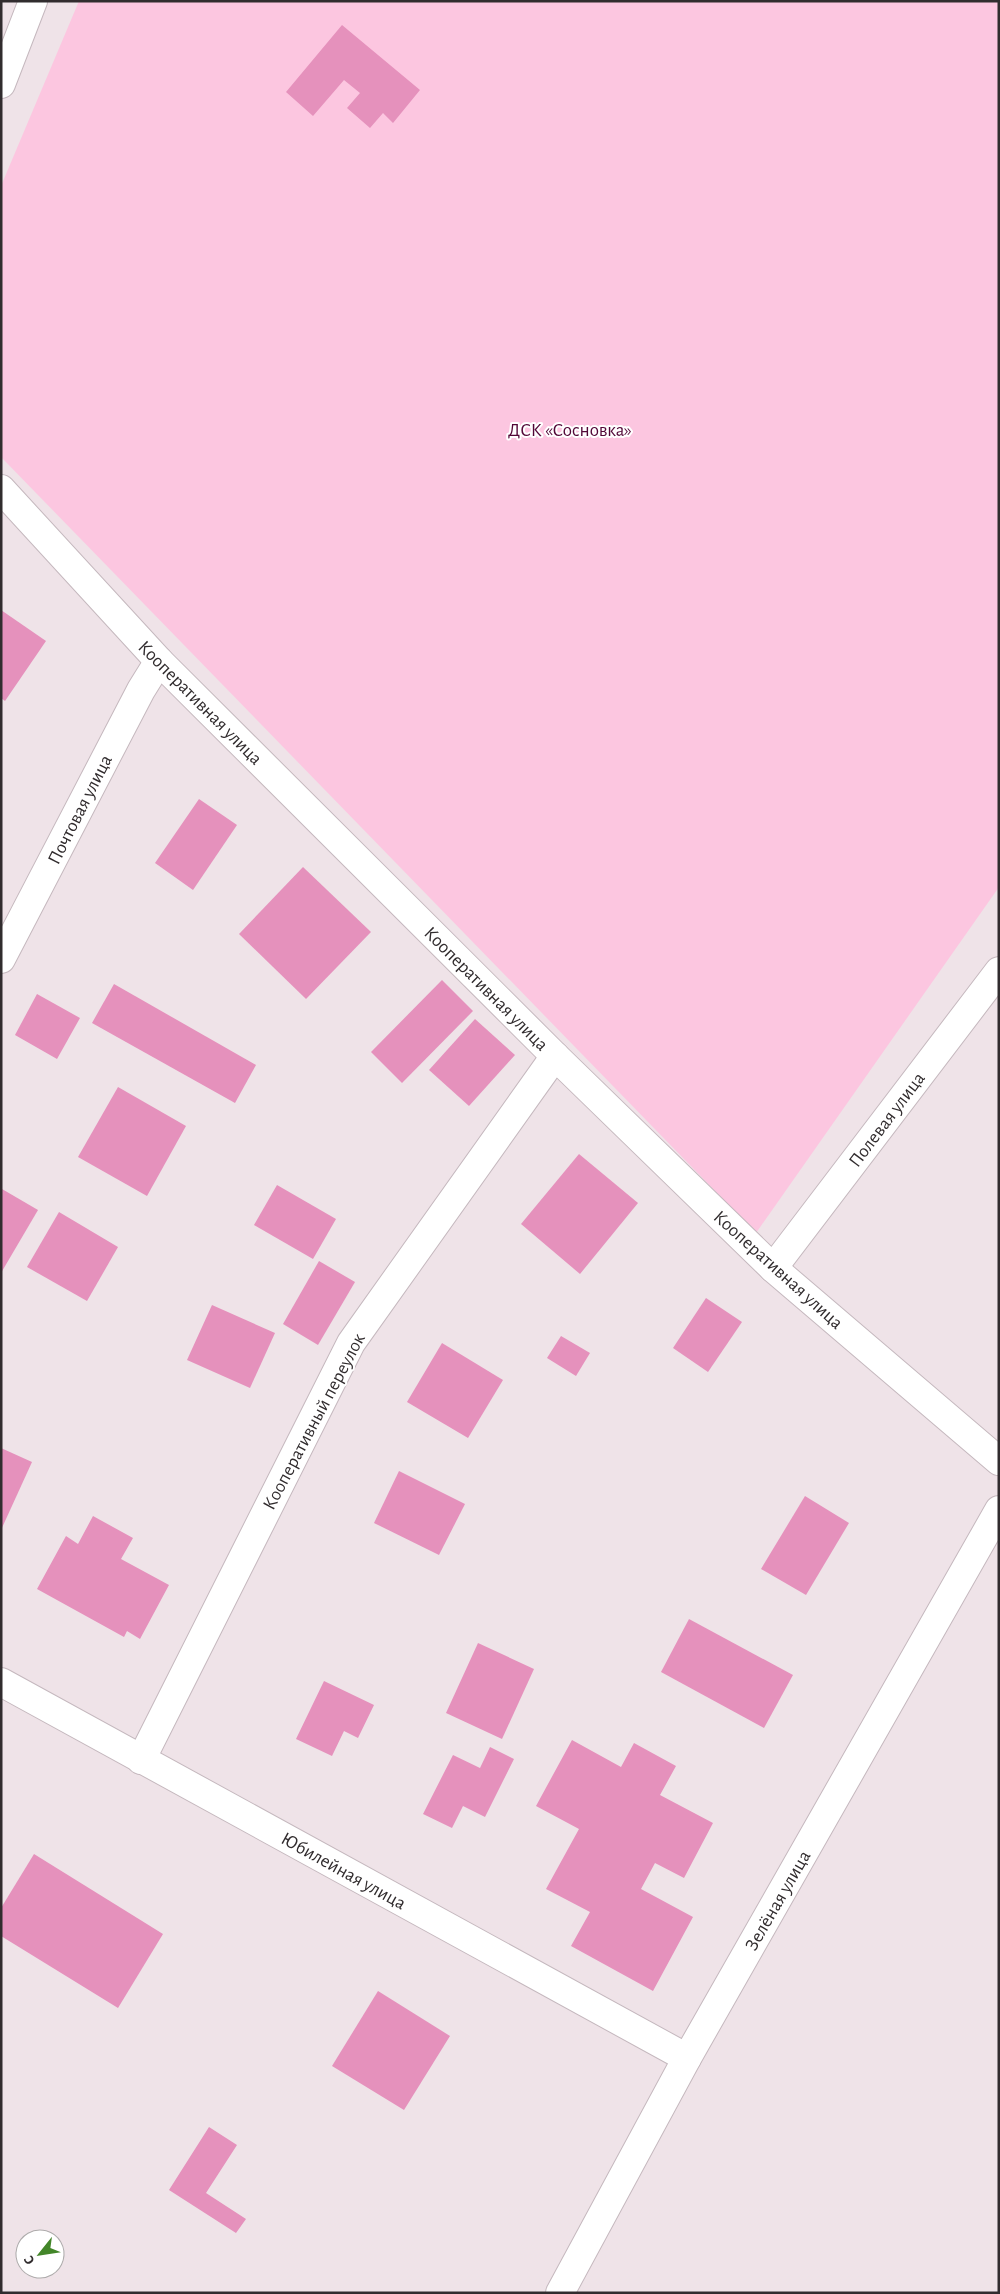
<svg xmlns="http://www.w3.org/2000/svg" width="1000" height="2294" viewBox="0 0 1000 2294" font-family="'Alegreya Sans',sans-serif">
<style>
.green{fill:#fcc6e0}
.building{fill:#e591bc}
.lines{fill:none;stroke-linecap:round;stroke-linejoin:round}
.minor-casing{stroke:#c5b8be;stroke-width:30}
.minor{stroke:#fff;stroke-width:28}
.labels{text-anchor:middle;stroke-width:4;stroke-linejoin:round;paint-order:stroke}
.park-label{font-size:19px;fill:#520737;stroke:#fff}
.street-label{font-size:19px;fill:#312c2e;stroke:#fff}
</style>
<rect width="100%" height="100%" fill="#efe3e8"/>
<path class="green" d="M79,1H999V887L756,1233L1,457V186Z"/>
<g class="building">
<path d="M342,25L420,90L393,123L383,113L370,128L347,108L360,93L344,80L313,116L286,92Z"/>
<path d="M1,610L46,641L5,701L1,698Z"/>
<path d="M199,799L237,825L193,890L155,863Z"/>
<path d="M303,867L371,932L306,999L239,934Z"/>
<path d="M442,980L473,1011L402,1083L371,1052Z"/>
<path d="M114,984L256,1065L235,1103L92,1023Z"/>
<path d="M37,994L80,1018L57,1059L15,1035Z"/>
<path d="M475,1019L515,1055L469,1106L429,1070Z"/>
<path d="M118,1087L186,1126L147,1196L78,1157Z"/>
<path d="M579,1154L638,1203L580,1274L521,1224Z"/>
<path d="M277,1185L336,1219L313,1259L254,1225Z"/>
<path d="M2,1189L38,1210L1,1273V1190Z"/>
<path d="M59,1212L118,1247L87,1301L27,1267Z"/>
<path d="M319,1261L355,1282L318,1345L283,1324Z"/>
<path d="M706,1298L742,1322L708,1372L673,1348Z"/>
<path d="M212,1305L275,1333L250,1388L187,1360Z"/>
<path d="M561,1336L590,1353L576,1376L547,1358Z"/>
<path d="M442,1343L503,1380L468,1438L407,1402Z"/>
<path d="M1,1448L32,1462L1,1530Z"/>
<path d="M399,1471L465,1504L439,1555L374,1523Z"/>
<path d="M805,1496L849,1523L806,1595L761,1569Z"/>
<path d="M93,1516L133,1538L121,1559L169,1585L140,1639L127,1631L124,1637L37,1589L66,1536L78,1544Z"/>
<path d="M689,1619L793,1675L764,1728L661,1672Z"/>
<path d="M478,1643L534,1669L502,1739L446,1713Z"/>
<path d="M324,1681L374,1705L358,1738L344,1731L332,1756L296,1739Z"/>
<path d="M572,1740L621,1767L634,1743L676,1766L660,1795L713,1823L684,1878L655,1863L641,1889L693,1917L653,1991L571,1946L590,1912L546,1889L579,1829L536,1806Z"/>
<path d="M490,1747L514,1759L485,1817L463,1806L452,1828L423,1814L453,1755L480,1768Z"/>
<path d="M34,1854L163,1934L118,2008L1,1936V1908Z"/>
<path d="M378,1991L450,2036L404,2110L332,2066Z"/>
<path d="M209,2127L237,2145L206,2193L246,2219L236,2233L169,2190Z"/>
</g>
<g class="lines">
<g class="minor-casing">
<g id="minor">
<path d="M1,84L33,1"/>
<path d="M1,489L159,661L555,1056L773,1268L999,1461"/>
<path d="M1,959L141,690L159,661"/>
<path d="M773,1268L999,971"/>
<path d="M1,1682L687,2058"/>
<path d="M141,1760L351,1343L555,1056"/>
<path d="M560,2293L687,2058L999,1510"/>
</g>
</g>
<use href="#minor" class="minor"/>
</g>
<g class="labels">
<g class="park-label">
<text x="570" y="436">ДСК «Сосновка»</text>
</g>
<g class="street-label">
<text transform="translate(201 702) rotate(45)" y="7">Кооперативная улица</text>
<text transform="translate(79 809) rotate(-63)" y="7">Почтовая улица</text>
<text transform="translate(487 988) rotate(45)" y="7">Кооперативная улица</text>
<text transform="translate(886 1119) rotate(-53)" y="7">Полевая улица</text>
<text transform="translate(779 1269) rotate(42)" y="7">Кооперативная улица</text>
<text transform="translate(313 1421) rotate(-62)" y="7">Кооперативный переулок</text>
<text transform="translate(344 1870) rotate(29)" y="7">Юбилейная улица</text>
<text transform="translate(777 1900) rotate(-60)" y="7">Зелёная улица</text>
</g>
</g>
<rect width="1000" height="2294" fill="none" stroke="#312c2e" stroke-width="5"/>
<g transform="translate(40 2254) rotate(240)"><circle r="24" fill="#ffffff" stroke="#adabab"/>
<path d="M0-4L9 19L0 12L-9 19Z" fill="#438629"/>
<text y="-8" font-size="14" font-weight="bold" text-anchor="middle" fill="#312c2e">С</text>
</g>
</svg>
